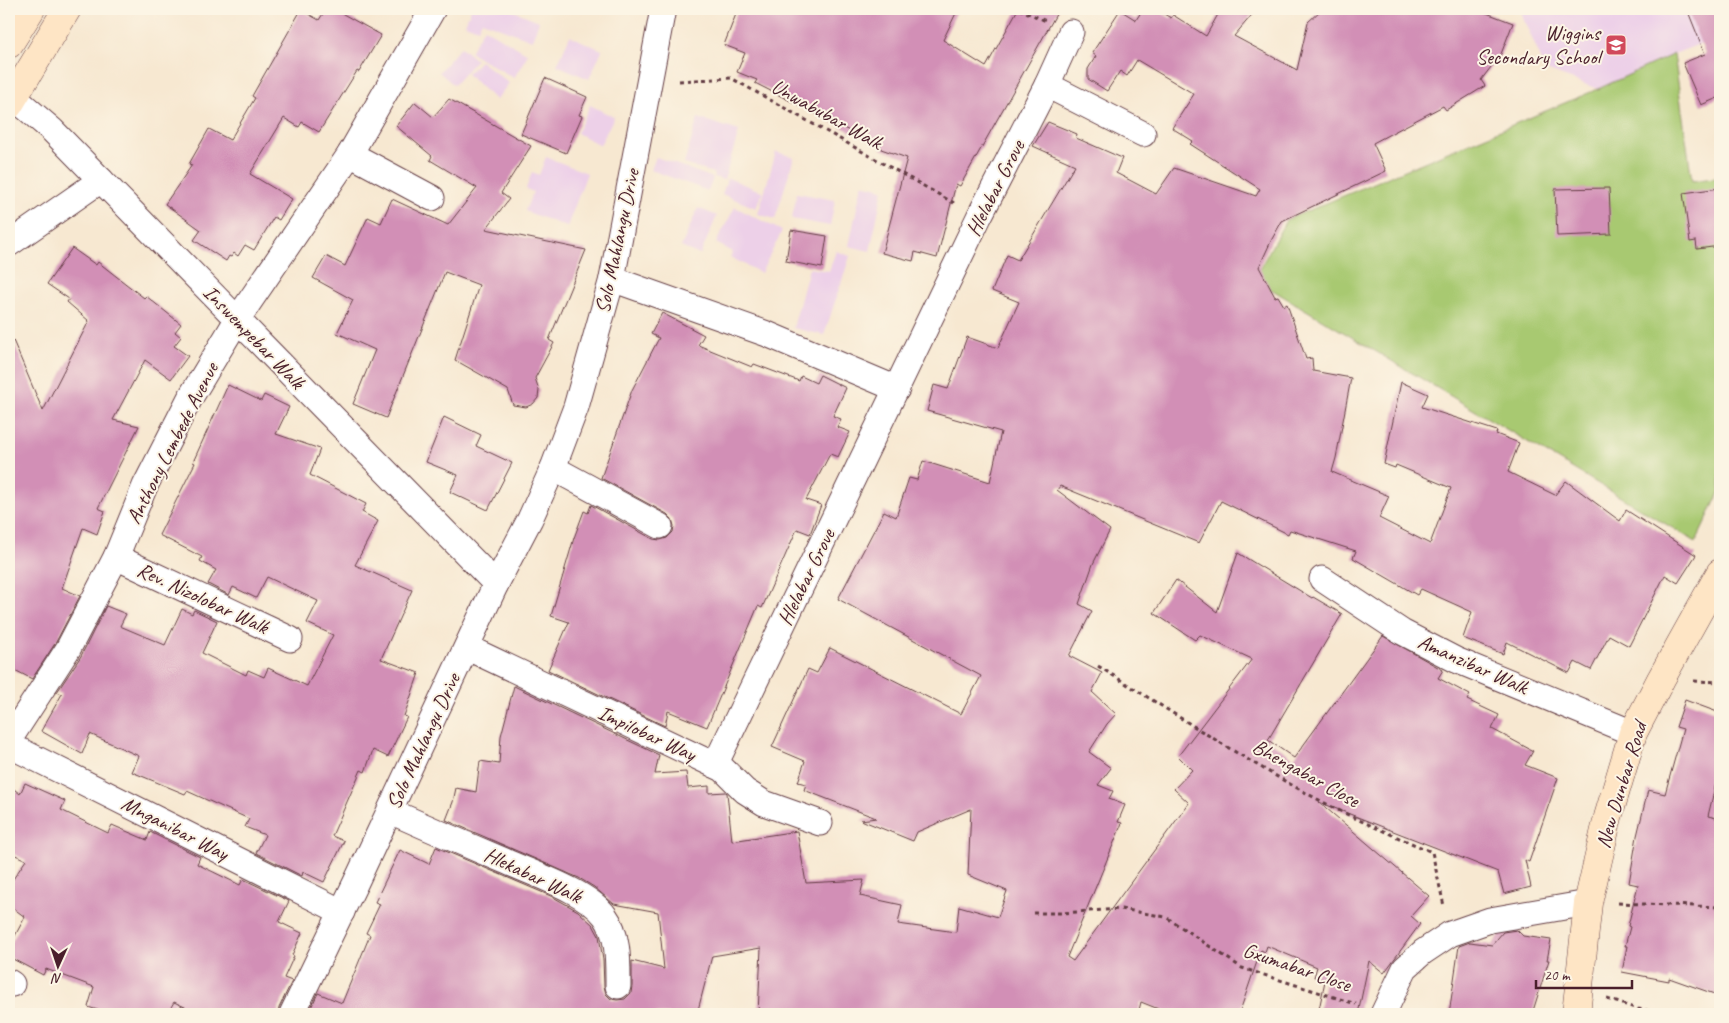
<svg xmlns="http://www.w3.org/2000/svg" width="1729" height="1023" viewBox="0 0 1729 1023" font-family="Caveat,sans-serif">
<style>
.built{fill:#edd0e8}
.green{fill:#a8c971;stroke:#79744e}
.building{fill:#d28fb6}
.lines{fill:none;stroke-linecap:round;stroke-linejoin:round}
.street-casing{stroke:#643d44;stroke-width:27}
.secondary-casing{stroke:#643d44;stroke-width:29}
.path{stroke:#643d44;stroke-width:3;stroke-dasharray:4 4;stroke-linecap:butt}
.street{stroke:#fff;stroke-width:25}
.secondary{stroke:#fee5c5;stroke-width:28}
.labels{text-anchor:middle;stroke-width:4;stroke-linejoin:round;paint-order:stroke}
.poi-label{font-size:21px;fill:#4a1f2b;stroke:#fcf5e5;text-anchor:end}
.street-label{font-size:21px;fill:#4a1f2b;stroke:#fcf5e5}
</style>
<rect width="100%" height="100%" fill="#fcf5e5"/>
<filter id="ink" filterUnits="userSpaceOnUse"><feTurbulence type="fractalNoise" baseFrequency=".02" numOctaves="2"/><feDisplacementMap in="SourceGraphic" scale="10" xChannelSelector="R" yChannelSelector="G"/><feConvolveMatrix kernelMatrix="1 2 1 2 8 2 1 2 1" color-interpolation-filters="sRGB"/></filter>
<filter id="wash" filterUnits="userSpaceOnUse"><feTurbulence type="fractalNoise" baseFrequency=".0096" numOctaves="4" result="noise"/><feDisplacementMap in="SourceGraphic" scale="20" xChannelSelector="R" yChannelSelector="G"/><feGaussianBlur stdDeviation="1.12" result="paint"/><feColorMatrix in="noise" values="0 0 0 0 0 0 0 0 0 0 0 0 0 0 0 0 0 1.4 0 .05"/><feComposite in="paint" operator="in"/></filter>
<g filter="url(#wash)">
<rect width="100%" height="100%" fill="#f7e8d1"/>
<g class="built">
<path d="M471,9H509L539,21L532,40L482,21L478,29L465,24Z"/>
<path d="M1519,9H1720V36L1674,54L1598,89L1546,70Z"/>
<path d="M484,28L528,54L514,78L470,52Z"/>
<path d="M570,36L602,50L589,79L557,65Z"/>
<path d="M461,47L476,60L454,85L439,72Z"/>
<path d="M480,61L509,83L496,100L467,74Z"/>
<path d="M590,105L614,117L600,145L577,133Z"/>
<path d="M698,118L739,131L724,180L714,177L713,173L684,164Z"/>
<path d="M776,152L794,157L775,219L758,214Z"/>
<path d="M546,157L587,173L567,227L525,211L533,192L526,189L532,172L539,175Z"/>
<path d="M656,157L713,178L708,191L651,170Z"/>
<path d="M728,178L763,192L756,208L722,194Z"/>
<path d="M862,184L883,189L870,251L849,246Z"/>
<path d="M797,193L835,200L830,226L792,219Z"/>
<path d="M735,207L782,231L761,273L730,257L733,252L716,243Z"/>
<path d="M698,208L717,216L700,255L681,247Z"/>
<path d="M836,251L850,256L824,335L793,328L809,268L829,271Z"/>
</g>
<path class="green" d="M1674,54L1692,181L1720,177V491L1696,542L1254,279L1286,220L1598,89Z"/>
<g id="blocks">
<g class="building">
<path d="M326,9H334L381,35L359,72L357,71L319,132L302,122L299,127L284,118L250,174L292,199L279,220L274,217L254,250L245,245L238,256L234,253L231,257L229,256L226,261L194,240L201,230L165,204L192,165L189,164L209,129L230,140L255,98L252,96L301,10L319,20Z"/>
<path d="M738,9H958L943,40L986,67L1018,9H1059L960,186L956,184L937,258L915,252L913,261L882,253L907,158L881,149V147L755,83L757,80L737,72L745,53L724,45Z"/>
<path d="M1143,9H1155L1171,18L1173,15L1206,36L1221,9H1257L1234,36L1297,70L1308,22L1322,9H1476L1513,23L1501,54L1481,80L1485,86L1446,110L1443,106L1373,143L1386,171L1282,221L1272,239L1259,267L1275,297L1278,296L1284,306L1287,304L1306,359L1312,358L1313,371L1351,378L1336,458L1332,472L1389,496L1379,518L1430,544L1451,488L1396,465L1395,468L1384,464L1401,382L1428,394L1422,407L1497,431L1496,434L1519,443L1508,472L1555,495L1566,481L1620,521L1626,510L1696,555L1678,583L1665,575L1629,646L1609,635L1591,670L1575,662L1569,673L1507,642L1503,654L1463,638L1472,612L1421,589L1417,595L1353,558L1356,551L1290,530L1288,534L1221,501L1199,543L1060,486L1057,490L1110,530L1093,564L1079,604L1092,611L1069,656L1102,673L1092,692L1116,714L1107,724L1089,752L1111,768L1098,785L1113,791L1109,799L1125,805L1118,822L1122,823L1067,957L1073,961L1189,803L1174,789L1192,770L1178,756L1252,659L1200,635L1195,640L1154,613L1176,580L1217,612L1238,553L1312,598L1313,597L1342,614L1268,740L1294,758L1383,636L1443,670L1438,678L1470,695L1467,700L1499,715L1492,729L1533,751L1525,765L1558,778L1529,862L1525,860L1531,887L1504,894L1498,872L1319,802L1429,896L1411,916L1420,924L1384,973L1369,961L1358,1014H1318L1325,981L1314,977L1317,967L1267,946L1265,952L1261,950L1239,1014H1171L1141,1002L1138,1014H758L761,948L712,956L697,1014H308L318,993L342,1003L370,935L366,933L380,904L375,902L400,850L429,864L436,847L553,897L578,911L593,925L599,936L603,960L604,986L606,994L611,999L617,1000L625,999L631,993L632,986V961L664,969L658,912L614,904L594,887L579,878L446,820L453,802L456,788L476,792L480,761L499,764L501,736L514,686L659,755L655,774L686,772L688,788L709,786V793L726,792L727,793L732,841L797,831L806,883L864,880L860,896L902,905L898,924L956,932L959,906L998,917L1007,891L968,875L971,809L917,832L913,841L861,820L876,818L804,790L806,784L798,782L805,761L772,747L808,669L817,673L830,648L961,714L981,676L838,599L884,511L896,517L909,478L917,480L923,461L990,482L1001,432L927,411L934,385L948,389L967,337L998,348L1019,302L992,291L1007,255L1018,260L1075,165L1033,146L1048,122L1077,134L1076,138L1122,158L1116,173L1156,194L1174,168L1256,196L1260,189L1190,144L1193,141L1172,128L1194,94L1137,60L1127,76L1120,71L1107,91L1088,79V69L1096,56L1092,53L1120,10L1136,20Z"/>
<path d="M1687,9H1720V97L1701,105L1683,63L1705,54Z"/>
<path d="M545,78L587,97L579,115L582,116L566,153L521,134Z"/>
<path d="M449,99L531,146L501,193L509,199L486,229L586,250L549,340L554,343L535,378L539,390L538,398L533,404L526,407L513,405L508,390L455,360L479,285L445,272L386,418L353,404L375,350L337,333L353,300L313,278L326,256L345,266L368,217L381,223L392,199L448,225L477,188L430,160L432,156L396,126L415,102L433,117Z"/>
<path d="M1609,188L1611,234L1557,236L1555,189Z"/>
<path d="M1720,188V246L1697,249L1696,241L1690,242L1683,193Z"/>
<path d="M791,230L827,236L822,268L786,261Z"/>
<path d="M72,248L96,265L98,262L144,298L146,296L181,324L175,332L181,337L174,346L188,356L171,379L145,360L113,420L139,426L98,508L105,511L97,534L83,528L62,588L80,596L56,642L32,679L9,667V331L43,411L89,321L67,302L69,299L47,284Z"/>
<path d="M662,313L704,335L698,345L752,367L754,364L799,381L801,376L816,383L820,375L846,388L833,416L841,419L837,427L850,432L838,457L830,454L806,500L821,505L810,534L797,529L762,608L758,606L707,727L668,711L665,726L548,670L569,622L551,616L574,538L584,511L588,513L591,505L653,539L660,540L667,538L673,532L674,526L672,519L667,514L601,478L632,390L659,338L651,334Z"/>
<path d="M228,385L261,401L264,395L289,407L276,434L320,449L310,475L366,504L362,512L378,521L355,565L412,590L381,659L419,673L404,716L407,717L388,757L373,750L365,772L361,770L332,836L344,841L324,882L303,872L302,876L256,853L265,835L245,827L249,819L187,791L185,794L132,772L139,756L90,734L82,754L41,731L62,694L57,692L81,656L106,606L126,614L120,626L165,645L182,609L192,614L194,610L217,621L202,653L246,675L248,670L264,677L268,668L307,686L333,635L307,623L318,601L267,577L256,598L233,587L229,595L208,584L216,570L200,561L202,557L159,535L195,463L193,462Z"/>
<path d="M444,417L481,435L476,446L512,463L488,510L450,492L458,475L426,462Z"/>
<path d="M1685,700L1720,713V766L1708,816L1720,819V996L1669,978V981L1622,972L1627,946H1625L1630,927L1628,926L1638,885L1629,883L1637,836L1648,790L1665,794L1683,729L1676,727Z"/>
<path d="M25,783L65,801L61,810L108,833L112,825L147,840L150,832L200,857L197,864L240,885L243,879L289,901L279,922L302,933L292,955L294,956L284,978L292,981L279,1008L278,1014H200L174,1002L167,1014H110L88,1007L94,987L46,969L43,975L9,957V947L25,917L9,905V885L26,860L9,852V785L20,794Z"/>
<path d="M1517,930L1523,936L1551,940L1547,960H1549L1532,1014H1449L1459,946L1470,942L1492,945L1503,932Z"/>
</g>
</g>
</g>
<g filter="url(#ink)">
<use href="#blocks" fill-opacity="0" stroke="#643d44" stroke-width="1"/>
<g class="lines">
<g class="street-casing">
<g id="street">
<path d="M1047,85L1071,32"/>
<path d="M9,93L52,130L496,584"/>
<path d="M350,154L432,198"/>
<path d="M9,244L101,180"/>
<path d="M612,279L767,334L897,389"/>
<path d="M553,468L660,526"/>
<path d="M116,557L290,639"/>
<path d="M1322,579L1402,632L1456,660L1633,733"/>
<path d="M468,648L723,769L745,791L764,803L820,823"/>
<path d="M9,740L68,649L116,557L145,486L190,398L237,320L350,154L433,9"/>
<path d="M9,745L342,912"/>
<path d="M715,765L979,217L1047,85L1143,134"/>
<path d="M390,811C428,828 467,845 505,861C533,874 587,891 605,916C619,935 618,963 618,986"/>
<path d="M9,982L12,984"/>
<path d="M292,1014L356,882L496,584L530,519L553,468L576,407L612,279L663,9"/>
<path d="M1383,1014L1405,968L1423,952L1450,934L1490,920L1588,903"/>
</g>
</g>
<g class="secondary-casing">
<g id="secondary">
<path d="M9,44L31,9"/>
<path d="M9,105L67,9"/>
<path d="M1576,1014L1588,903L1608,817L1633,733L1661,679L1720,573"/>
</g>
</g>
<g class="path">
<path d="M1019,9L1046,21"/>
<path d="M679,81L731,78L954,203"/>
<path d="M1098,666C1172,712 1244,760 1321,801C1356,820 1395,836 1432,852L1444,906"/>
<path d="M1694,681L1720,682"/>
<path d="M1618,903L1720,907"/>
<path d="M1033,913H1060L1121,909L1166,917L1242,968L1356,1004"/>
<path d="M1607,999L1638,1009L1672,1014"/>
</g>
<use href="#street" class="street"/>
<use href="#secondary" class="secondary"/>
</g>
</g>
<defs>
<g id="school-square" transform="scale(1.125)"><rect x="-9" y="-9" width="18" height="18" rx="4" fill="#d1495b" stroke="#fcf5e5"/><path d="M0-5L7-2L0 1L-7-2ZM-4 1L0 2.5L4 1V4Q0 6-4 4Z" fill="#fff"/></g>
</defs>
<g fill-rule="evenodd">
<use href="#school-square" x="1616" y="45"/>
</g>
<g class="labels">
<g class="poi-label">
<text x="1600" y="40">Wiggins<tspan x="1600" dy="24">Secondary School</tspan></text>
</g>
<g class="street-label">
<text transform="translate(827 114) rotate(29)" y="7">Unwabubar Walk</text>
<text transform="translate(995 188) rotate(-63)" y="7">Hlelabar Grove</text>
<text transform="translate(617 241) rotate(-78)" y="7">Solo Mahlangu Drive</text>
<text transform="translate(254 337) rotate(46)" y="7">Inswempebar Walk</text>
<text transform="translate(172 443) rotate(-63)" y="7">Anthony Lembede Avenue</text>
<text transform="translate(806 577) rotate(-64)" y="7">Hlelabar Grove</text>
<text transform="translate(203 598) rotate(25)" y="7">Rev. Nizolobar Walk</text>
<text transform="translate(1473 664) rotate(24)" y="7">Amanzibar Walk</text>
<text transform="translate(647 733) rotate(25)" y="7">Impilobar Way</text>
<text transform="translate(423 741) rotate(-65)" y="7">Solo Mahlangu Drive</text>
<text transform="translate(1306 773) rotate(29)" y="7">Bhengabar Close</text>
<text transform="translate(1621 785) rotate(-73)" y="7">New Dunbar Road</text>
<text transform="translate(175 828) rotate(27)" y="7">Mnganibar Way</text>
<text transform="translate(533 875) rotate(25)" y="7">Hlekabar Walk</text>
<text transform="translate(1297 967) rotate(19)" y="7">Gxumabar Close</text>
</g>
</g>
<rect width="1729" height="1023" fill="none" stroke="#fcf5e5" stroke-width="30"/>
<g transform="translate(58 966) rotate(183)" stroke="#fcf5e5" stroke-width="4" paint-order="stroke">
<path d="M0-4L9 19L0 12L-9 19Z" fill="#4a1f2b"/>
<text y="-8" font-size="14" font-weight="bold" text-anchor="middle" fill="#4a1f2b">N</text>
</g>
<path d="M1536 980v8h96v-8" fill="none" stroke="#4a1f2b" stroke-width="2.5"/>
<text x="1544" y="980" font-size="15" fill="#4a1f2b" stroke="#fcf5e5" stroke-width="4" paint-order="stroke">20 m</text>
</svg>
